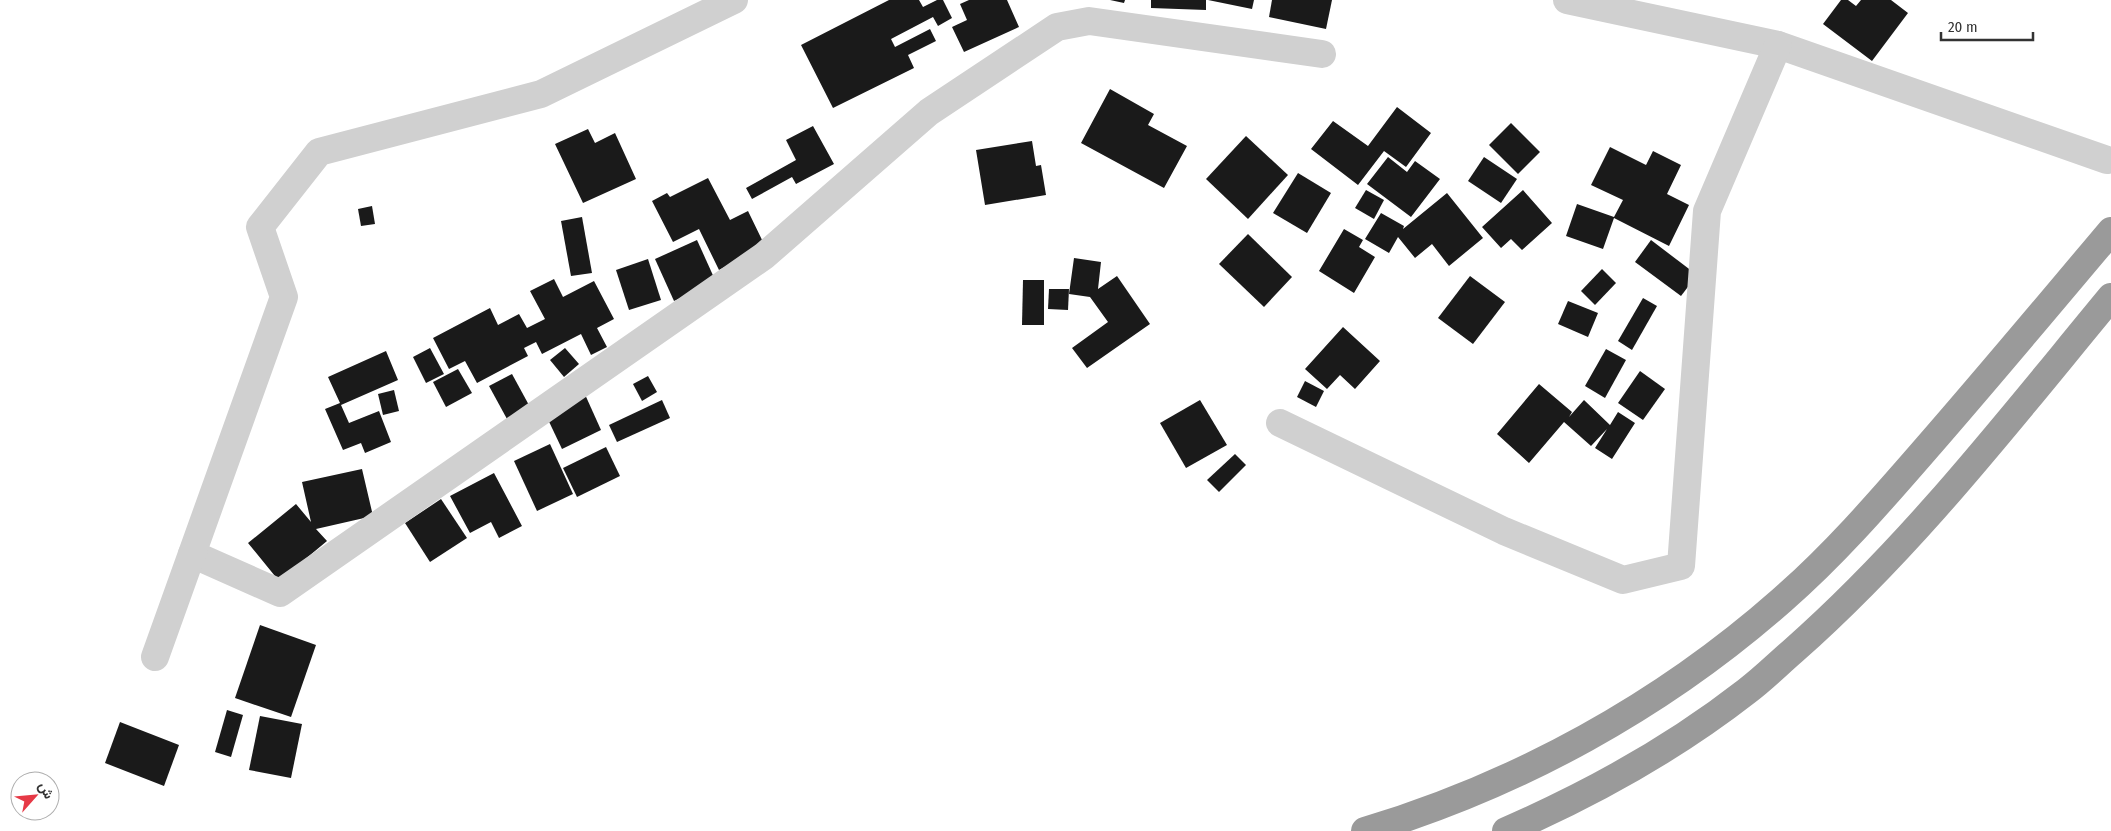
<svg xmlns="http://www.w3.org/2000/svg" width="2111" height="831" viewBox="0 0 2111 831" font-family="'Fira Sans Condensed',Vazirmatn,sans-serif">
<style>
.building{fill:#1a1a1a}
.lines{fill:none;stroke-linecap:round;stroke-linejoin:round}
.minor{stroke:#d0d0d0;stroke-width:28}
.motorway{stroke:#9a9a9a;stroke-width:28}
</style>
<rect width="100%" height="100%" fill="#fff"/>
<g class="building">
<path d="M889,0H919L923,7L937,0H943L952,18L938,26L933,17L891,39L895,47L930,29L936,41L908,55L914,68L833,108L801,45Z"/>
<path d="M969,0H1007L1019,27L964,52L952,27L967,20L960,4Z"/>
<path d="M1110,0H1125L1124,3Z"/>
<path d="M1151,0H1206V10L1151,8Z"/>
<path d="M1208,0H1254L1252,9Z"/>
<path d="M1272,0H1332L1326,29L1269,17Z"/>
<path d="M1841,0H1848L1856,6L1861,0H1891L1908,13L1872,61L1823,24Z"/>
<path d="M1110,89L1154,114L1148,125L1187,146L1164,188L1081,143Z"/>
<path d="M1397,107L1431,133L1406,167L1384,151L1358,185L1311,149L1333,121L1368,146Z"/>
<path d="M1511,123L1540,152L1518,174L1489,145Z"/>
<path d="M813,126L834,164L796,184L792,177L752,199L746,188L796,160L786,140Z"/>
<path d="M588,129L595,143L615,133L636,179L583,203L555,144Z"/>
<path d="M1246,136L1288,175L1248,219L1206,179Z"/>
<path d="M1032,141L1036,166L1041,165L1046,195L985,205L976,150Z"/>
<path d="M1610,147L1646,165L1653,151L1681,165L1667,194L1689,205L1669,246L1614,218L1603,249L1566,236L1577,204L1614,217L1623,200L1591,185Z"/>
<path d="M1388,157L1407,172L1415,161L1440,179L1411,217L1367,184Z"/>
<path d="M1484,157L1517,179L1501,203L1468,181Z"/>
<path d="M1298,173L1331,193L1307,233L1273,213Z"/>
<path d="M708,178L730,220L748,211L765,246L719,270L699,229L673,242L652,201L667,193L670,197Z"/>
<path d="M1366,190L1384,200L1374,219L1355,208Z"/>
<path d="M1523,190L1552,223L1522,250L1511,239L1501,248L1482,227Z"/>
<path d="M1447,193L1483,238L1449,266L1432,244L1415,258L1398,237L1389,253L1365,239L1381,213L1404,226L1403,229Z"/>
<path d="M372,206L375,224L361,226L358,209Z"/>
<path d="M582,217L592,273L571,276L561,221Z"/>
<path d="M1344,229L1363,240L1359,247L1375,257L1354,293L1319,271Z"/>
<path d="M1248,234L1292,277L1264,307L1219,264Z"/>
<path d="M697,240L716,282L674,301L655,259Z"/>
<path d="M1651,240L1697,275L1681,296L1635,262Z"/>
<path d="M1074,258L1101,262L1098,289L1117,276L1150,324L1087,368L1072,348L1108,322L1090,297L1069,294Z"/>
<path d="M648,259L661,300L629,310L616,270Z"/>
<path d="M1602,269L1616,283L1595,305L1581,291Z"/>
<path d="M1470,276L1505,302L1473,344L1438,318Z"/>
<path d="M554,279L563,297L594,281L614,319L597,328L607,347L591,355L581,334L542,354L536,342L524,348L528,356L477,383L465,361L449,369L433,338L490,308L498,325L519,314L527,328L545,319L530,291Z"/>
<path d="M1023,280H1044V325H1022Z"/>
<path d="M1049,289H1069L1068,310L1048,309Z"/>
<path d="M1643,298L1657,306L1632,350L1618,341Z"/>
<path d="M1568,301L1598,313L1588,337L1558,324Z"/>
<path d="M1343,327L1380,361L1355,389L1340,375L1327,389L1305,369Z"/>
<path d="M430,348L444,374L426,383L413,357Z"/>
<path d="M565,348L579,364L564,377L550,360Z"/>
<path d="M1606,349L1626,360L1605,398L1585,386Z"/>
<path d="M386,351L398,380L341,405L349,423L379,411L391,442L365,453L361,443L343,450L325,409L340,403L328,377Z"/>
<path d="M458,369L472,393L446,407L433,382Z"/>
<path d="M1640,371L1665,389L1643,420L1618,403Z"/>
<path d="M512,374L530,407L507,419L489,386Z"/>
<path d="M648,376L657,392L642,401L633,384Z"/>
<path d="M1305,381L1324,391L1316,407L1297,397Z"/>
<path d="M1539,384L1572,412L1569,417L1584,400L1610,425L1618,412L1635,423L1612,459L1595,448L1607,429L1591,446L1564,422L1529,463L1497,434Z"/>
<path d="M394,390L399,411L383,415L378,394Z"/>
<path d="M583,390L601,430L562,449L543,409Z"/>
<path d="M662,400L670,418L617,442L609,425Z"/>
<path d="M1200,400L1227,445L1186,468L1160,423Z"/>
<path d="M550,444L573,494L537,511L514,461Z"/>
<path d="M606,447L620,476L577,497L563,468Z"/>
<path d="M1235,454L1246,465L1219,492L1207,480Z"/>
<path d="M362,469L373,516L316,529L327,541L279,581L248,543L296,504L311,522L302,482Z"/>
<path d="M494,473L522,526L499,538L491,522L470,533L450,496Z"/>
<path d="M441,499L467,538L430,562L405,523Z"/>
<path d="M260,625L316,645L291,717L235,698Z"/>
<path d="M227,710L243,715L231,757L215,752Z"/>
<path d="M260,716L302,724L291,778L249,770Z"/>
<path d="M120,722L179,745L164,786L105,763Z"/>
</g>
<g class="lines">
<g class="minor">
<path d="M1567,0L1778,45L2107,160"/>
<path d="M1280,423L1504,531L1623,580L1681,566L1707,211L1778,45"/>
<path d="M192,554L280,593L764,256L929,112L1057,27L1089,21L1322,54"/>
<path d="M155,657L284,297L260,227L319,152L541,94L734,0"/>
</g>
<g class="motorway">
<path d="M1365,831C1518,785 1662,706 1782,600C1836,553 1883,498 1930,444C1991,374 2051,302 2111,231"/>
<path d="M1506,831C1591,794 1674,748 1747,691C1763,679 1778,664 1793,651C1913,545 2010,419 2111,297"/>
</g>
</g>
<g transform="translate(35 796) rotate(63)"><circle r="24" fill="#ffffff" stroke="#adadad"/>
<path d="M0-4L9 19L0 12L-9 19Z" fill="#e63946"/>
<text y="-8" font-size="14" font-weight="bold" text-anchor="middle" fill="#333333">ش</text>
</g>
<path d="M1941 32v8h92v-8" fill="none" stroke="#333333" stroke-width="2.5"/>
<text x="1948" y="32" font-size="15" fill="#333333" stroke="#ffffff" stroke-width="4" paint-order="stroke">20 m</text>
</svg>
